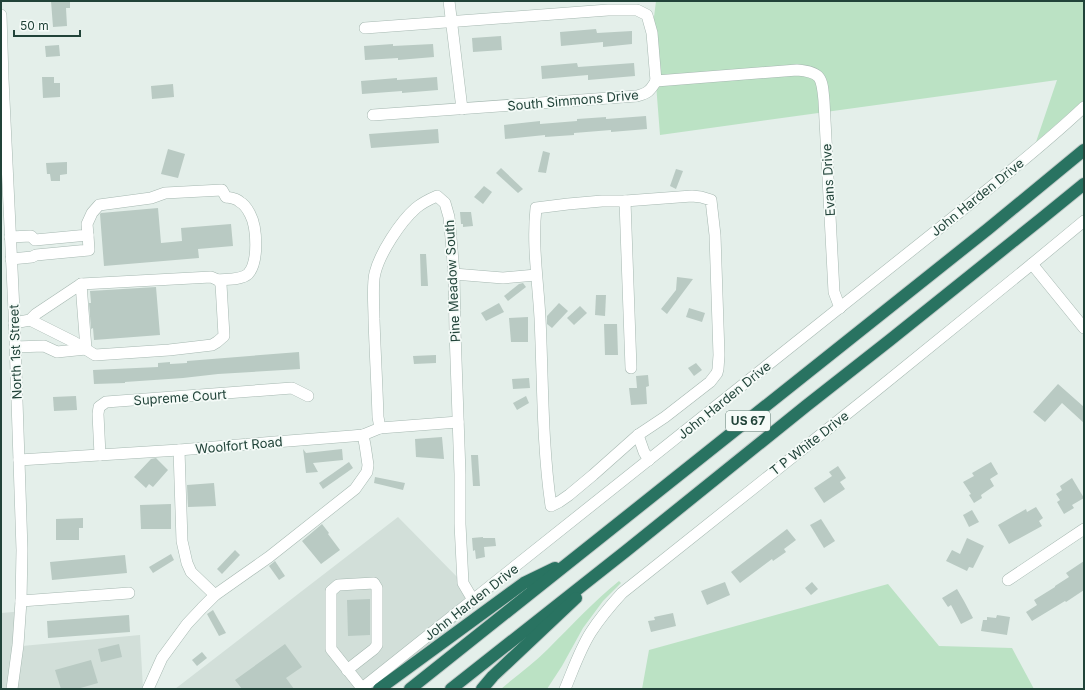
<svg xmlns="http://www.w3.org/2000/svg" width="1085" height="690" viewBox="0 0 1085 690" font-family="Inter,sans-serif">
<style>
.built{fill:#d2dfd9}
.green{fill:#bbe2c4}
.building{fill:#b9cac3}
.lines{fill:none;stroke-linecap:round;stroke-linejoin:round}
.minor-casing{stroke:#a6b8b1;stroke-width:12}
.highway-casing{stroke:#c1cac8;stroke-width:14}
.minor{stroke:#fff;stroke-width:11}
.highway{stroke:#297361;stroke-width:12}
.labels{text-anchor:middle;stroke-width:3.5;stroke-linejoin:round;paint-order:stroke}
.shield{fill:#f5fbf8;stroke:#617a72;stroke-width:1}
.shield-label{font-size:12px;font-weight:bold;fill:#214339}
.street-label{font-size:13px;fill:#214339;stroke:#f5fbf8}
</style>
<rect width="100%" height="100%" fill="#e4efea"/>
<g class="built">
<path d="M398,517L463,583L473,600L477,606L371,689H175Z"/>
<path d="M25,611L22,646L140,635L143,689H1V613Z"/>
</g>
<g class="green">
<path d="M656,1H1084V100L1036,142L1057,80L660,135L652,33Z"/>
<path d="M619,581L621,583L603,601L583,628L562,666L547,689H501C516,676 533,664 548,649C571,626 593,602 619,581Z"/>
<path d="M888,584L939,646L1012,648L1034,689H642L649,650Z"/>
</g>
<g class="building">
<path d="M51,1H70V8H66L67,26L53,27Z"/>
<path d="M596,29L597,33L632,31V44L603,47V42L561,46L560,32Z"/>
<path d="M501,36L502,50L473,52L472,38Z"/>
<path d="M393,44V46L433,44L434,57L398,60V58L365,60L364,46Z"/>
<path d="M59,45L60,56L46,57L45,46Z"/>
<path d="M577,63L578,67L634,63L635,76L588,80V75L542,79L541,66Z"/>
<path d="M42,77H54V83H60V97L43,98Z"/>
<path d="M437,77L438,90L402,93V91L362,94L361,81L397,78V80Z"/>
<path d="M173,84L174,97L152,99L151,86Z"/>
<path d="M646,116L647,129L611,132V130L574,133V135L545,137V135L505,139L504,125L540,121V124L577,121V119L606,117V119Z"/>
<path d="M438,129L439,143L371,148L369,134Z"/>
<path d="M168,149L185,154L178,178L161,174Z"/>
<path d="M543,151L550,153L546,173L538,172Z"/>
<path d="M67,162V174L60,175V181H51L50,174H47L46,163Z"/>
<path d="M501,168L523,189L518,193L496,173Z"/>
<path d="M676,169L683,171L676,189L670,186Z"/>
<path d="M484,186L492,192L483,204L474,197Z"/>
<path d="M158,208L161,243L182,241L181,228L231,224L233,246L198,249L199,258L104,266L100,214L101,213Z"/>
<path d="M460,212H471L473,226L463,227V224H461Z"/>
<path d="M420,254H426L428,286H421Z"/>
<path d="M677,277L693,279L667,314L661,309L676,290Z"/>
<path d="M523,283L526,287L508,301L504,296L519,284Z"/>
<path d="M156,287L160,335L94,340L93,328L91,329L89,303H91L90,291Z"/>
<path d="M596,295H606L605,316L595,315Z"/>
<path d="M499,303L504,312L486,321L481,313Z"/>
<path d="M559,303L568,311L552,328L547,324V316Z"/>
<path d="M580,306L587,313L574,325L567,318Z"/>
<path d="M689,308L705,313L702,322L686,317Z"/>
<path d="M528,317V342H511L509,318Z"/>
<path d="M604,324H617L618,355H605Z"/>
<path d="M299,352L300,369L218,374L183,378L125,382V383L94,384L93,370L158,367V363L170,362V364L187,363V361Z"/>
<path d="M436,355V363L414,364L413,356Z"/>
<path d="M696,363L702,370L694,376L688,368Z"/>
<path d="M648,375L649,386L646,387L647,404L631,405L629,388H637L636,376Z"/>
<path d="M529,378L530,388L513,389L512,379Z"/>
<path d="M1058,384L1084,407V423L1062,403L1045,422L1033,412Z"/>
<path d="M76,396L77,410L54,411L53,397Z"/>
<path d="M526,396L529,403L517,410L513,403Z"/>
<path d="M442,437L444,459L416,457L415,439Z"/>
<path d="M303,449L306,453L342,449L343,460L313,463L318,472L306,473Z"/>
<path d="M471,455H478L480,486H473Z"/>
<path d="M156,458L168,470L153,487L149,484L146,488L134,477L151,459Z"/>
<path d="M349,462L353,468L323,489L319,483Z"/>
<path d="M991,462L998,474L990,479L994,486L981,495L982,498L974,503L969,495L971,494L963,482L974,476L972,473Z"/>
<path d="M838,466L846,478L840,482L845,489L824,503L814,488L832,476L829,472Z"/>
<path d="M375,477L405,483L403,490L374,483Z"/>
<path d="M1072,478L1084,498L1072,505L1074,508L1064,514L1057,502L1060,500L1056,494L1062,490L1060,486Z"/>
<path d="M214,483L216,506L188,507L187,485Z"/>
<path d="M171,504V529H141L140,505Z"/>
<path d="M1036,507L1043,518L1039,521L1042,526L1009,544L998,525L1026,509L1027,512Z"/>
<path d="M972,510L979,522L969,527L963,515Z"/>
<path d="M83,518V528H79V540H56V519Z"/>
<path d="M821,519L835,541L824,548L810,525Z"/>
<path d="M322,524L329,533L328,534L340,550L321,564L302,541Z"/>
<path d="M787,529L796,540L784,549L786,552L773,561L772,559L740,583L731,572Z"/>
<path d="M483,537V538H495L496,546L484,547L485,557L476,559L475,550L473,551L472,538Z"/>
<path d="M967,538L984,546L973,568L969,567L967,571L946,561L952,550L960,554Z"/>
<path d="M235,550L240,555L222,574L217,569Z"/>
<path d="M171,554L174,560L153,573L149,567Z"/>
<path d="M125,555L127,573L52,580L50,562Z"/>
<path d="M275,561L285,576L279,580L269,566Z"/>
<path d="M1084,561V590L1066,602L1065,601L1032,621L1026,612L1037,605L1034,600L1055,587V586L1069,577L1066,573Z"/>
<path d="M725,582L730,595L707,605L701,591Z"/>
<path d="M812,582L818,589L811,595L805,588Z"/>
<path d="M957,589L964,601L973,618L961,624L951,605L948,607L942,598Z"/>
<path d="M370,599V635L348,636L347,600Z"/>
<path d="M213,610L226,633L219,636L207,614Z"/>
<path d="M673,613L676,626L651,632L648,621L655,620L654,617Z"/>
<path d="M129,615L130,632L48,638L47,621Z"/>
<path d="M997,615L1010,617L1007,635L981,631L983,620H987V617L996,618Z"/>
<path d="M119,644L122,657L101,662L98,649Z"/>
<path d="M285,644L302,667L286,678L294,689H242L235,680Z"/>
<path d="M202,652L207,658L197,666L192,660Z"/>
<path d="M91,660L98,683L77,689H61L55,670Z"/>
</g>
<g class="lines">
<g class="minor-casing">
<g id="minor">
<path d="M449,1L462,109"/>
<path d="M1,15L3,79L14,311L22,550L21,601L18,645L12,689"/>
<path d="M365,28L608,10H637L647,15L652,33L656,81"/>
<path d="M656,81L797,70C822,72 822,78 824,101L834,292L840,308"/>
<path d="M373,115L637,96C648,93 650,91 656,81"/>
<path d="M692,196L701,197L711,200L715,235L719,355L718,369L717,373L710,382L665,417L638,435L593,475L569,495L559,502L551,506C542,444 543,381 540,318C538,281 532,245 536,208L568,204L602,201H625Z"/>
<path d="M625,201L631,368"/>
<path d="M10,237L31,236L35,240L88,235L87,224L92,213L99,205L151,198L165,193L222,190L226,197C232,198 236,198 240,202C244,204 248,210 250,214C257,227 259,262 248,274C241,280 227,279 218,280"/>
<path d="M11,259L32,257L36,255L89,250L88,235"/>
<path d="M1032,264L1084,328"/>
<path d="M454,274L503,278L536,275"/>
<path d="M30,320L74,342L95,355L169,350L212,345L217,342L224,336L221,284L218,280L211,277L81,284"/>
<path d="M14,323L30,320L36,314L81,284L86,349"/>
<path d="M15,347L44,346L57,352L86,349"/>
<path d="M380,428L378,417C377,384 375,351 374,319C374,306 372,284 375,273C380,253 400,222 416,208C422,203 430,199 437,196L445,203L449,217L451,238L454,274L455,331L460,474V524L463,583L473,600"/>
<path d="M638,435L644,452L649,460"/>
<path d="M179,450L182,541L187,563L191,572L215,595"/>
<path d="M100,455L98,414L99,407L106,402L292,388L308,396"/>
<path d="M19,460L179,450L275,442L352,436L363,435L380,428L458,422"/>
<path d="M1008,580L1084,529"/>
<path d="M21,601L129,593"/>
<path d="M347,670L374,649L377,645V588L374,583L338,585L331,591V649L362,688"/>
<path d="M148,689L162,658L187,624L202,608L215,595L269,557L355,489L367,472L368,465L365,445L363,435"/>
<path d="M361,689L961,211C1003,177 1045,144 1084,107"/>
<path d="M565,689C573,670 580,649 591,632C600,618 611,605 622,593L873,393L1032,264L1084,221"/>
</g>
</g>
<g class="highway-casing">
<g id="highway">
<path d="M379,689L524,583L555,568"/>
<path d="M410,689L988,229L1084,150"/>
<path d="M451,689L626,551L806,406L890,340L1041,219L1084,184"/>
<path d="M482,689L493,676L576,598"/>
</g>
</g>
<use href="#minor" class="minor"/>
<use href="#highway" class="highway"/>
</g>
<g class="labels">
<rect class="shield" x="726" y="411" width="44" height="20" rx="3"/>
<g class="shield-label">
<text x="748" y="425">US 67</text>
</g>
<g class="street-label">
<text transform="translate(573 100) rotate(-5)" y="5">South Simmons Drive</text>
<text transform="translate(828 180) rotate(-93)" y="5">Evans Drive</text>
<text transform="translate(977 197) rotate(-39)" y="5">John Harden Drive</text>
<text transform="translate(452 281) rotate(-93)" y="5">Pine Meadow South</text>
<text transform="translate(15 352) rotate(-92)" y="5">North 1st Street</text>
<text transform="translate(180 397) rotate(-4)" y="5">Supreme Court</text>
<text transform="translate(724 400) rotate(-39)" y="5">John Harden Drive</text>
<text transform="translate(809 443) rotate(-38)" y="5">T P White Drive</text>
<text transform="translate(239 445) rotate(-5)" y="5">Woolfort Road</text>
<text transform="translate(471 602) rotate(-38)" y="5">John Harden Drive</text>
</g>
</g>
<rect width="1085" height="690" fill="none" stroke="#214339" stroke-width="4"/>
<path d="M14 30v6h66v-6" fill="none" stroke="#214339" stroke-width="2"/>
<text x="20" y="30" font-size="12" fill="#214339" stroke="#f5fbf8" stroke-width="3" paint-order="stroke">50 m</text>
</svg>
